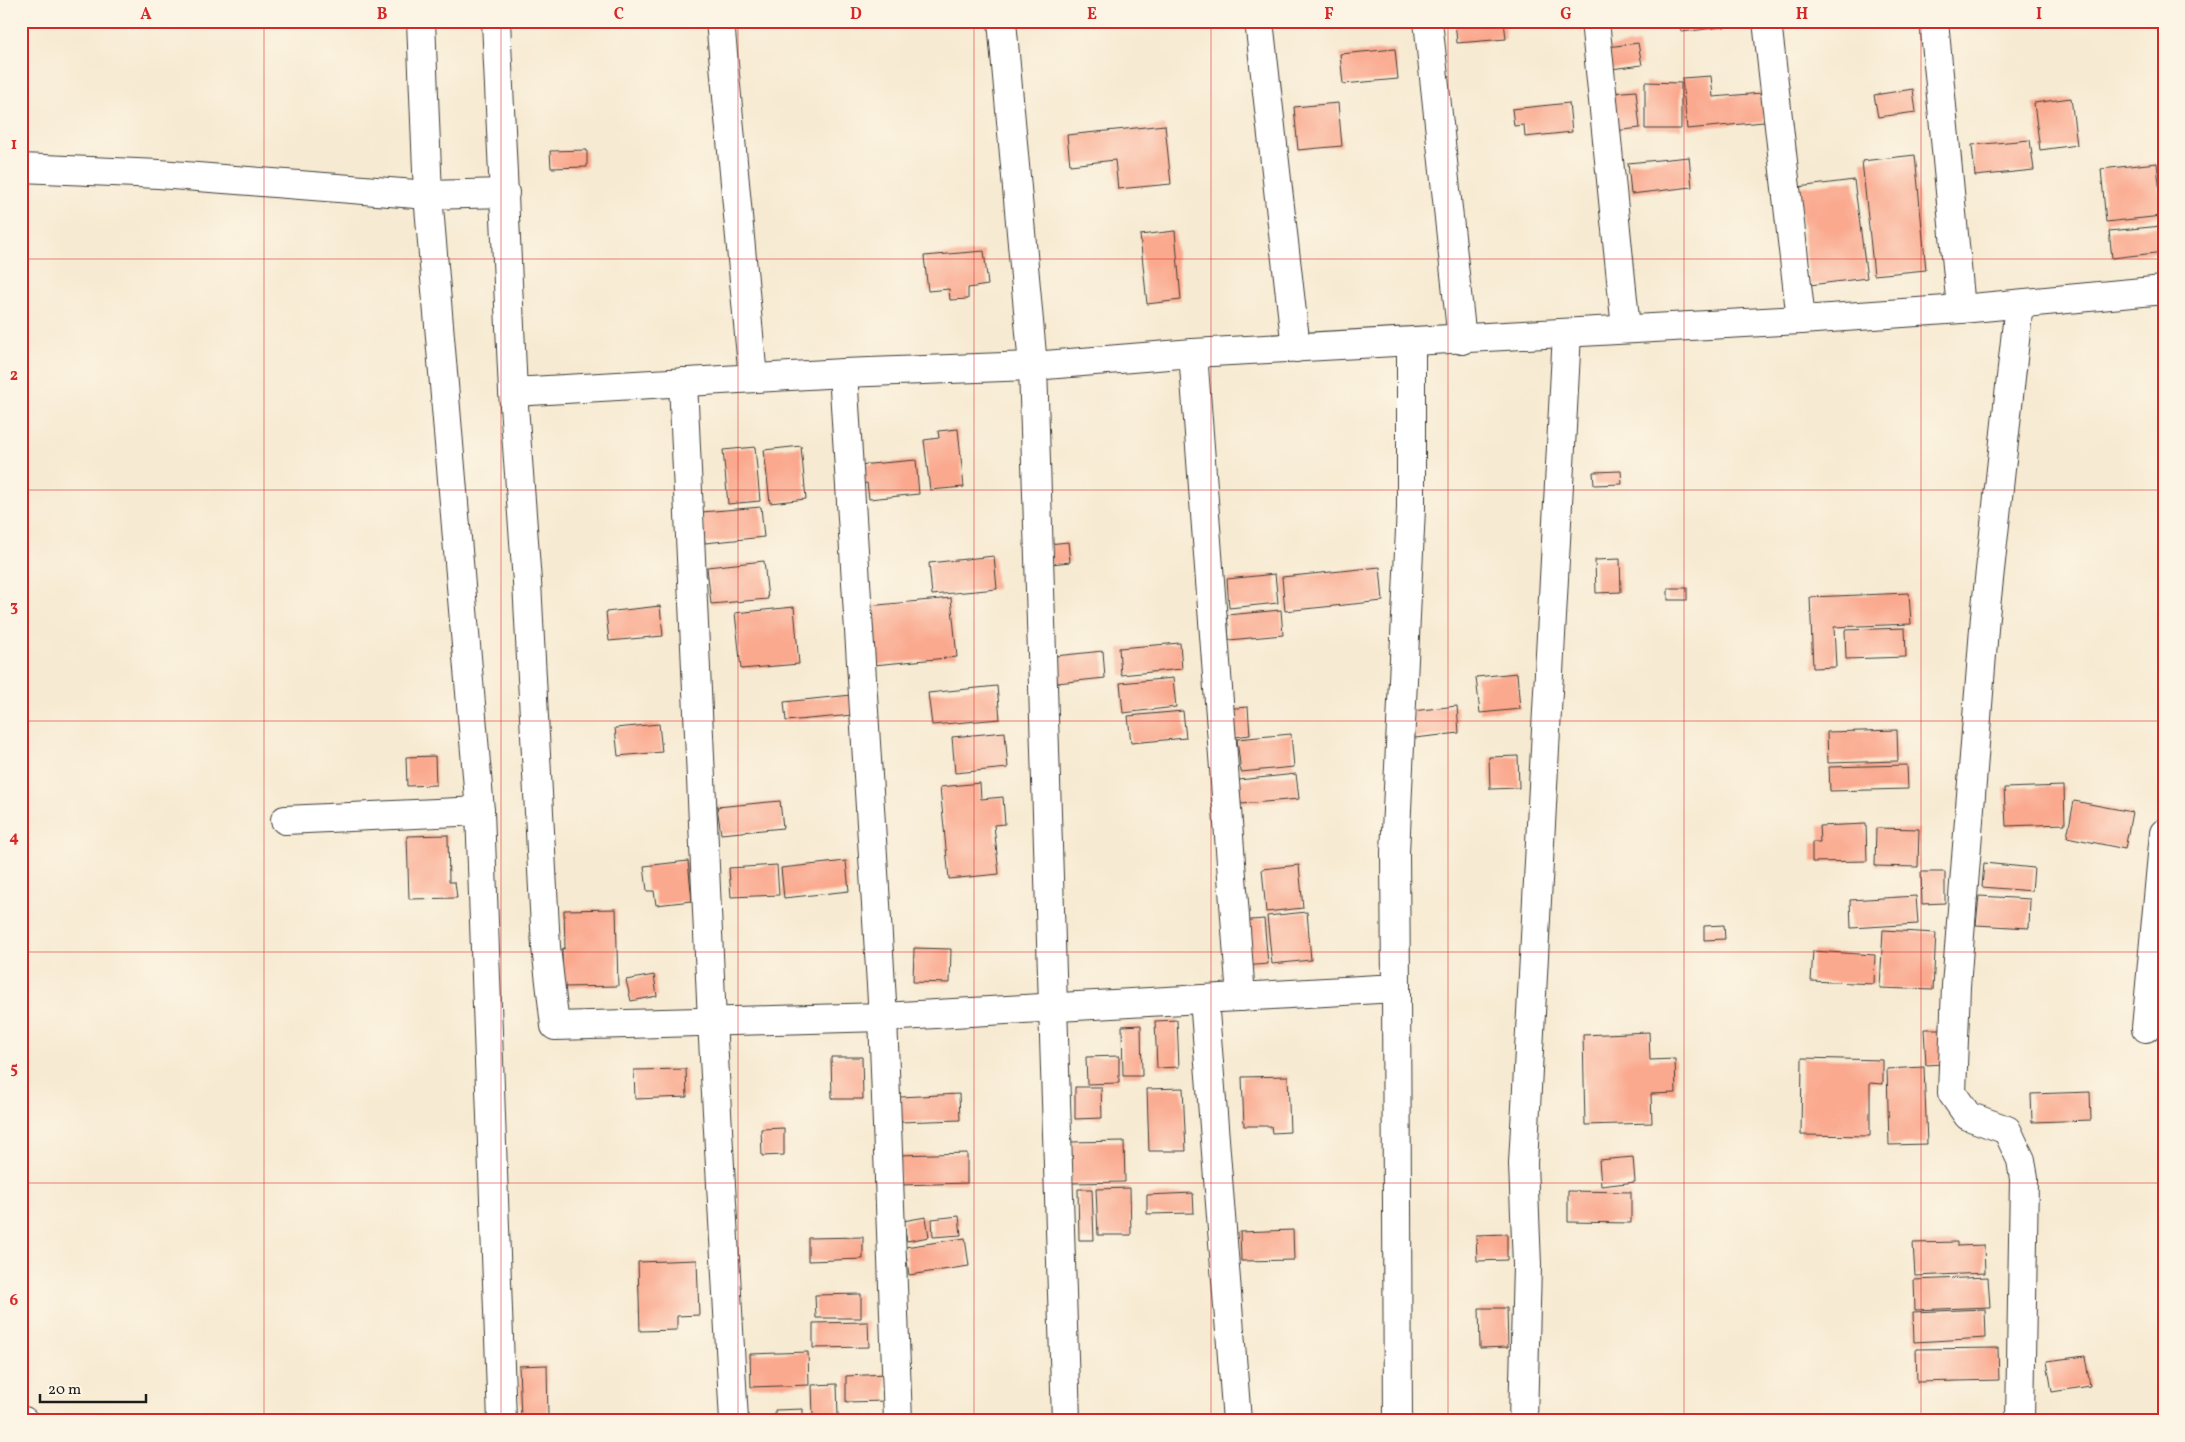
<svg xmlns="http://www.w3.org/2000/svg" width="2185" height="1442" viewBox="0 0 2185 1442" font-family="Vollkorn,serif">
<style>
.building{fill:#faa98e}
.lines{fill:none;stroke-linecap:round;stroke-linejoin:round}
.minor-casing{stroke:#3d3b37;stroke-width:30}
.minor{stroke:#fff;stroke-width:28}
.grid{fill:none;stroke:#d62828;stroke-width:1;stroke-opacity:0.55}
.neatline{fill:none;stroke:#d62828;stroke-width:2}
.grid-label{font-size:16px;text-anchor:middle;font-weight:bold;fill:#d62828}
</style>
<rect width="100%" height="100%" fill="#fcf5e5"/>
<filter id="ink" filterUnits="userSpaceOnUse"><feTurbulence type="fractalNoise" baseFrequency=".02" numOctaves="2"/><feDisplacementMap in="SourceGraphic" scale="10" xChannelSelector="R" yChannelSelector="G"/><feConvolveMatrix kernelMatrix="1 2 1 2 8 2 1 2 1" color-interpolation-filters="sRGB"/></filter>
<filter id="wash" filterUnits="userSpaceOnUse"><feTurbulence type="fractalNoise" baseFrequency=".0096" numOctaves="4" result="noise"/><feDisplacementMap in="SourceGraphic" scale="20" xChannelSelector="R" yChannelSelector="G"/><feGaussianBlur stdDeviation="1.12" result="paint"/><feColorMatrix in="noise" values="0 0 0 0 0 0 0 0 0 0 0 0 0 0 0 0 0 1.4 0 .05"/><feComposite in="paint" operator="in"/></filter>
<g filter="url(#wash)">
<rect width="100%" height="100%" fill="#f7ead2"/>
<g id="blocks">
<g class="building">
<path d="M1455,21H1504L1506,39L1457,43Z"/>
<path d="M1680,21H1750V24L1681,32Z"/>
<path d="M1638,43L1642,65L1611,69L1608,47Z"/>
<path d="M1395,49L1398,79L1343,84L1340,54Z"/>
<path d="M1711,76L1713,97L1762,93L1764,122L1687,129L1682,78Z"/>
<path d="M1645,82L1681,83V129H1645Z"/>
<path d="M1913,89L1916,112L1878,117L1874,95Z"/>
<path d="M1636,91L1640,128L1615,131L1611,93Z"/>
<path d="M2071,98L2077,145L2040,150L2034,103Z"/>
<path d="M1338,103L1342,146L1298,150L1294,107Z"/>
<path d="M1569,103L1572,132L1525,137L1524,125L1514,126L1512,109Z"/>
<path d="M1165,125L1171,184L1118,189L1115,160L1070,165L1067,135Z"/>
<path d="M2030,140L2034,170L1975,176L1972,145Z"/>
<path d="M587,150V167L551,168L550,151Z"/>
<path d="M1915,155L1926,270L1874,275L1862,161Z"/>
<path d="M1689,157L1692,187L1631,194L1628,163Z"/>
<path d="M2157,163L2162,216L2106,222L2101,169Z"/>
<path d="M1854,180L1867,278L1810,285L1798,187Z"/>
<path d="M2162,226L2164,252L2112,258L2109,231Z"/>
<path d="M1175,231L1181,300L1147,304L1140,235Z"/>
<path d="M984,251L988,285L968,288V299L950,300L949,289L928,291L924,256Z"/>
<path d="M958,429L964,487L930,490L924,440L939,438L938,431Z"/>
<path d="M801,446L806,499L770,503L764,450Z"/>
<path d="M755,447L760,501L728,504L723,450Z"/>
<path d="M916,460L919,494L869,499L867,483L861,484L859,465Z"/>
<path d="M1621,471L1622,484L1594,485L1593,472Z"/>
<path d="M761,507L764,537L705,543L702,512Z"/>
<path d="M1068,542L1070,562L1051,564L1049,544Z"/>
<path d="M994,556L997,589L932,595L929,563Z"/>
<path d="M1620,559L1621,592L1596,593L1595,560Z"/>
<path d="M764,561L768,599L711,604L707,567Z"/>
<path d="M1380,567L1383,601L1285,611L1282,577Z"/>
<path d="M1275,574L1278,603L1229,608L1227,579Z"/>
<rect x="1668" y="588" width="19" height="12"/>
<path d="M1909,593L1911,624L1834,627L1836,667L1813,668L1810,597Z"/>
<path d="M951,598L957,657L874,665L868,606Z"/>
<path d="M660,606L663,636L609,641L606,612Z"/>
<path d="M794,607L799,664L741,669L735,613Z"/>
<path d="M1281,610L1283,635L1229,640L1227,615Z"/>
<path d="M1905,628L1906,657L1846,659L1845,630Z"/>
<path d="M1180,643L1182,669L1121,675L1119,648Z"/>
<path d="M1103,651L1105,678L1057,683L1055,656Z"/>
<path d="M1517,673L1520,709L1480,713L1476,677Z"/>
<path d="M1173,678L1176,707L1123,713L1120,683Z"/>
<path d="M997,686L1000,719L932,725L928,693Z"/>
<path d="M851,695L853,715L786,721L784,702Z"/>
<path d="M1457,706L1459,733L1415,738L1412,711Z"/>
<path d="M1248,707L1250,735L1227,738L1224,709Z"/>
<path d="M1183,711L1186,738L1131,743L1128,716Z"/>
<path d="M659,724L662,752L618,756L615,728Z"/>
<path d="M1897,730L1898,761L1828,763L1827,732Z"/>
<path d="M1005,732L1008,768L955,773L952,737Z"/>
<path d="M1291,734L1294,767L1241,772L1237,739Z"/>
<path d="M435,756L436,785L407,786L406,757Z"/>
<path d="M1518,756L1519,788L1490,789L1489,757Z"/>
<path d="M1907,765L1908,789L1830,791L1829,767Z"/>
<path d="M1296,774L1299,799L1241,804L1239,780Z"/>
<path d="M980,783L981,799L1003,797L1005,824L994,825L999,874L949,879L940,787Z"/>
<path d="M2064,786L2065,824L2006,826L2004,788Z"/>
<path d="M780,801L783,828L721,834L717,807Z"/>
<path d="M2074,801L2132,812L2125,849L2067,837Z"/>
<path d="M1866,824L1867,861L1812,862V842H1820L1819,826Z"/>
<path d="M1876,828L1919,829L1918,867L1875,866Z"/>
<path d="M448,835L449,882H455L457,898L409,899L407,836Z"/>
<path d="M688,861L692,901L656,905L654,891H647L644,866Z"/>
<path d="M846,861L849,891L784,898L781,868Z"/>
<path d="M1984,863L2034,868L2032,891L1982,887Z"/>
<path d="M777,865L779,895L731,897L729,868Z"/>
<path d="M1299,865L1303,908L1266,912L1262,869Z"/>
<path d="M1921,872H1945V903L1922,904Z"/>
<path d="M1916,896L1918,924L1851,928L1850,900Z"/>
<path d="M1979,896L2030,899L2029,928L1976,925Z"/>
<path d="M616,909L618,986L563,987L562,949L565,948L564,910Z"/>
<path d="M1307,912L1311,960L1272,964L1267,916Z"/>
<path d="M1264,919L1268,964L1244,966L1239,921Z"/>
<path d="M1724,925L1725,939L1704,940V926Z"/>
<path d="M1883,930L1936,933L1933,990L1880,988Z"/>
<path d="M914,948L951,949L950,983L913,982Z"/>
<path d="M1813,951L1875,955L1874,984L1811,981Z"/>
<path d="M654,975L657,996L631,1001L626,980Z"/>
<path d="M1177,1020L1179,1067L1157,1068L1155,1021Z"/>
<path d="M1141,1025L1142,1076H1123L1122,1026Z"/>
<path d="M1924,1029H1942L1943,1064L1926,1065Z"/>
<path d="M1649,1032L1650,1060L1675,1059L1676,1093L1651,1094L1652,1123L1585,1125L1583,1035Z"/>
<path d="M1119,1056V1083L1087,1084L1086,1057Z"/>
<path d="M831,1057H862L863,1099H832Z"/>
<path d="M1802,1058L1883,1060V1084L1870,1083V1136L1801,1135Z"/>
<path d="M1924,1067L1927,1144L1889,1145L1887,1069Z"/>
<path d="M686,1069L687,1097L635,1099L634,1070Z"/>
<path d="M1288,1076L1290,1132L1272,1133L1271,1126H1244L1242,1077Z"/>
<path d="M1075,1087H1101L1102,1118L1075,1119Z"/>
<path d="M1183,1088L1186,1151H1149L1147,1089Z"/>
<path d="M2090,1092L2091,1120L2032,1122L2031,1094Z"/>
<path d="M959,1094L960,1120L900,1122V1097Z"/>
<path d="M784,1128V1155L762,1156L761,1129Z"/>
<path d="M1124,1141L1125,1182L1071,1183L1070,1142Z"/>
<path d="M967,1153V1183L900,1185L899,1155Z"/>
<path d="M1633,1157L1635,1182L1601,1186L1599,1160Z"/>
<path d="M1130,1188L1131,1235H1098L1096,1189Z"/>
<path d="M1078,1189H1092L1094,1240H1079Z"/>
<path d="M1568,1191L1631,1192V1223L1568,1222Z"/>
<path d="M1193,1193L1194,1213L1147,1214V1195Z"/>
<path d="M959,1216L961,1235L933,1237L932,1219Z"/>
<path d="M926,1217L929,1237L907,1241L903,1221Z"/>
<path d="M1293,1230L1294,1260L1241,1261L1240,1232Z"/>
<path d="M1507,1234V1260L1477,1261L1476,1235Z"/>
<path d="M863,1237V1259L808,1261V1238Z"/>
<path d="M965,1238L969,1266L909,1275L905,1247Z"/>
<path d="M1957,1242V1246L1984,1245L1985,1273L1915,1276L1913,1243Z"/>
<path d="M697,1260L699,1315L677,1316V1330L640,1331L638,1262Z"/>
<path d="M1988,1277L1990,1307L1915,1310L1914,1280Z"/>
<path d="M861,1294V1318H816L815,1295Z"/>
<path d="M1479,1308H1507L1508,1347L1480,1348Z"/>
<path d="M1985,1309L1986,1338L1914,1342L1913,1312Z"/>
<path d="M868,1322L869,1347L813,1348V1323Z"/>
<path d="M1998,1348L1999,1380L1917,1382L1916,1349Z"/>
<path d="M808,1352L809,1385L751,1387L750,1354Z"/>
<path d="M2085,1356L2090,1386L2052,1392L2047,1361Z"/>
<path d="M547,1365L548,1418L521,1419L519,1366Z"/>
<path d="M885,1374L886,1401L846,1402V1376Z"/>
<path d="M837,1384L838,1416L813,1417L812,1385Z"/>
<path d="M803,1409V1421H775V1410Z"/>
</g>
</g>
</g>
<g filter="url(#ink)">
<use href="#blocks" fill-opacity="0" stroke="#3d3b37" stroke-width="1"/>
<g class="lines">
<g class="minor-casing">
<g id="minor">
<path d="M421,21L428,195L480,811L502,1421"/>
<path d="M496,21L513,392L527,582L546,947L555,1026L883,1017L1396,988L1395,853L1411,508V342"/>
<path d="M720,21L753,378"/>
<path d="M1002,21L1033,366L1066,1421"/>
<path d="M1259,21L1296,348"/>
<path d="M1428,21L1462,340"/>
<path d="M1595,21L1626,329"/>
<path d="M1767,21L1801,320"/>
<path d="M1934,21L1961,309"/>
<path d="M21,168L159,174L428,195L505,193"/>
<path d="M2019,304L1985,616L1956,986L1952,1093L1968,1116L2007,1130L2021,1160L2024,1179L2020,1421"/>
<path d="M1193,353L1241,997"/>
<path d="M843,373L883,1017L898,1421"/>
<path d="M683,382L712,1021L734,1421"/>
<path d="M513,392L843,373L1033,366L1193,353L1801,320L1961,309L2164,290"/>
<path d="M285,820L480,811"/>
<path d="M1396,988L1398,1421"/>
<path d="M1204,999L1237,1421"/>
<path d="M2146,1028L2164,833"/>
<path d="M21,1421H24"/>
<path d="M1523,1421L1527,1265L1523,1164L1567,333"/>
</g>
</g>
<use href="#minor" class="minor"/>
</g>
</g>
<path class="grid" d="M264,21V1421M501,21V1421M738,21V1421M974,21V1421M1211,21V1421M1448,21V1421M1684,21V1421M1921,21V1421M21,259H2164M21,490H2164M21,721H2164M21,952H2164M21,1183H2164"/>
<rect width="2185" height="1442" fill="none" stroke="#fcf5e5" stroke-width="55"/>
<path d="M40 1394v8h106v-8" fill="none" stroke="#1c1c1c" stroke-width="2.5"/>
<text x="48" y="1394" font-size="15" fill="#1c1c1c" stroke="#fcf5e5" stroke-width="4" paint-order="stroke">20 m</text>
<rect x="28" y="28" width="2130" height="1386" class="neatline"/>
<g class="grid-label">
<text x="146" y="19">A</text>
<text x="382" y="19">B</text>
<text x="619" y="19">C</text>
<text x="856" y="19">D</text>
<text x="1092" y="19">E</text>
<text x="1329" y="19">F</text>
<text x="1566" y="19">G</text>
<text x="1802" y="19">H</text>
<text x="2039" y="19">I</text>
<text x="14" y="149">1</text>
<text x="14" y="380">2</text>
<text x="14" y="611">3</text>
<text x="14" y="842">4</text>
<text x="14" y="1073">5</text>
<text x="14" y="1305">6</text>
</g>
</svg>
